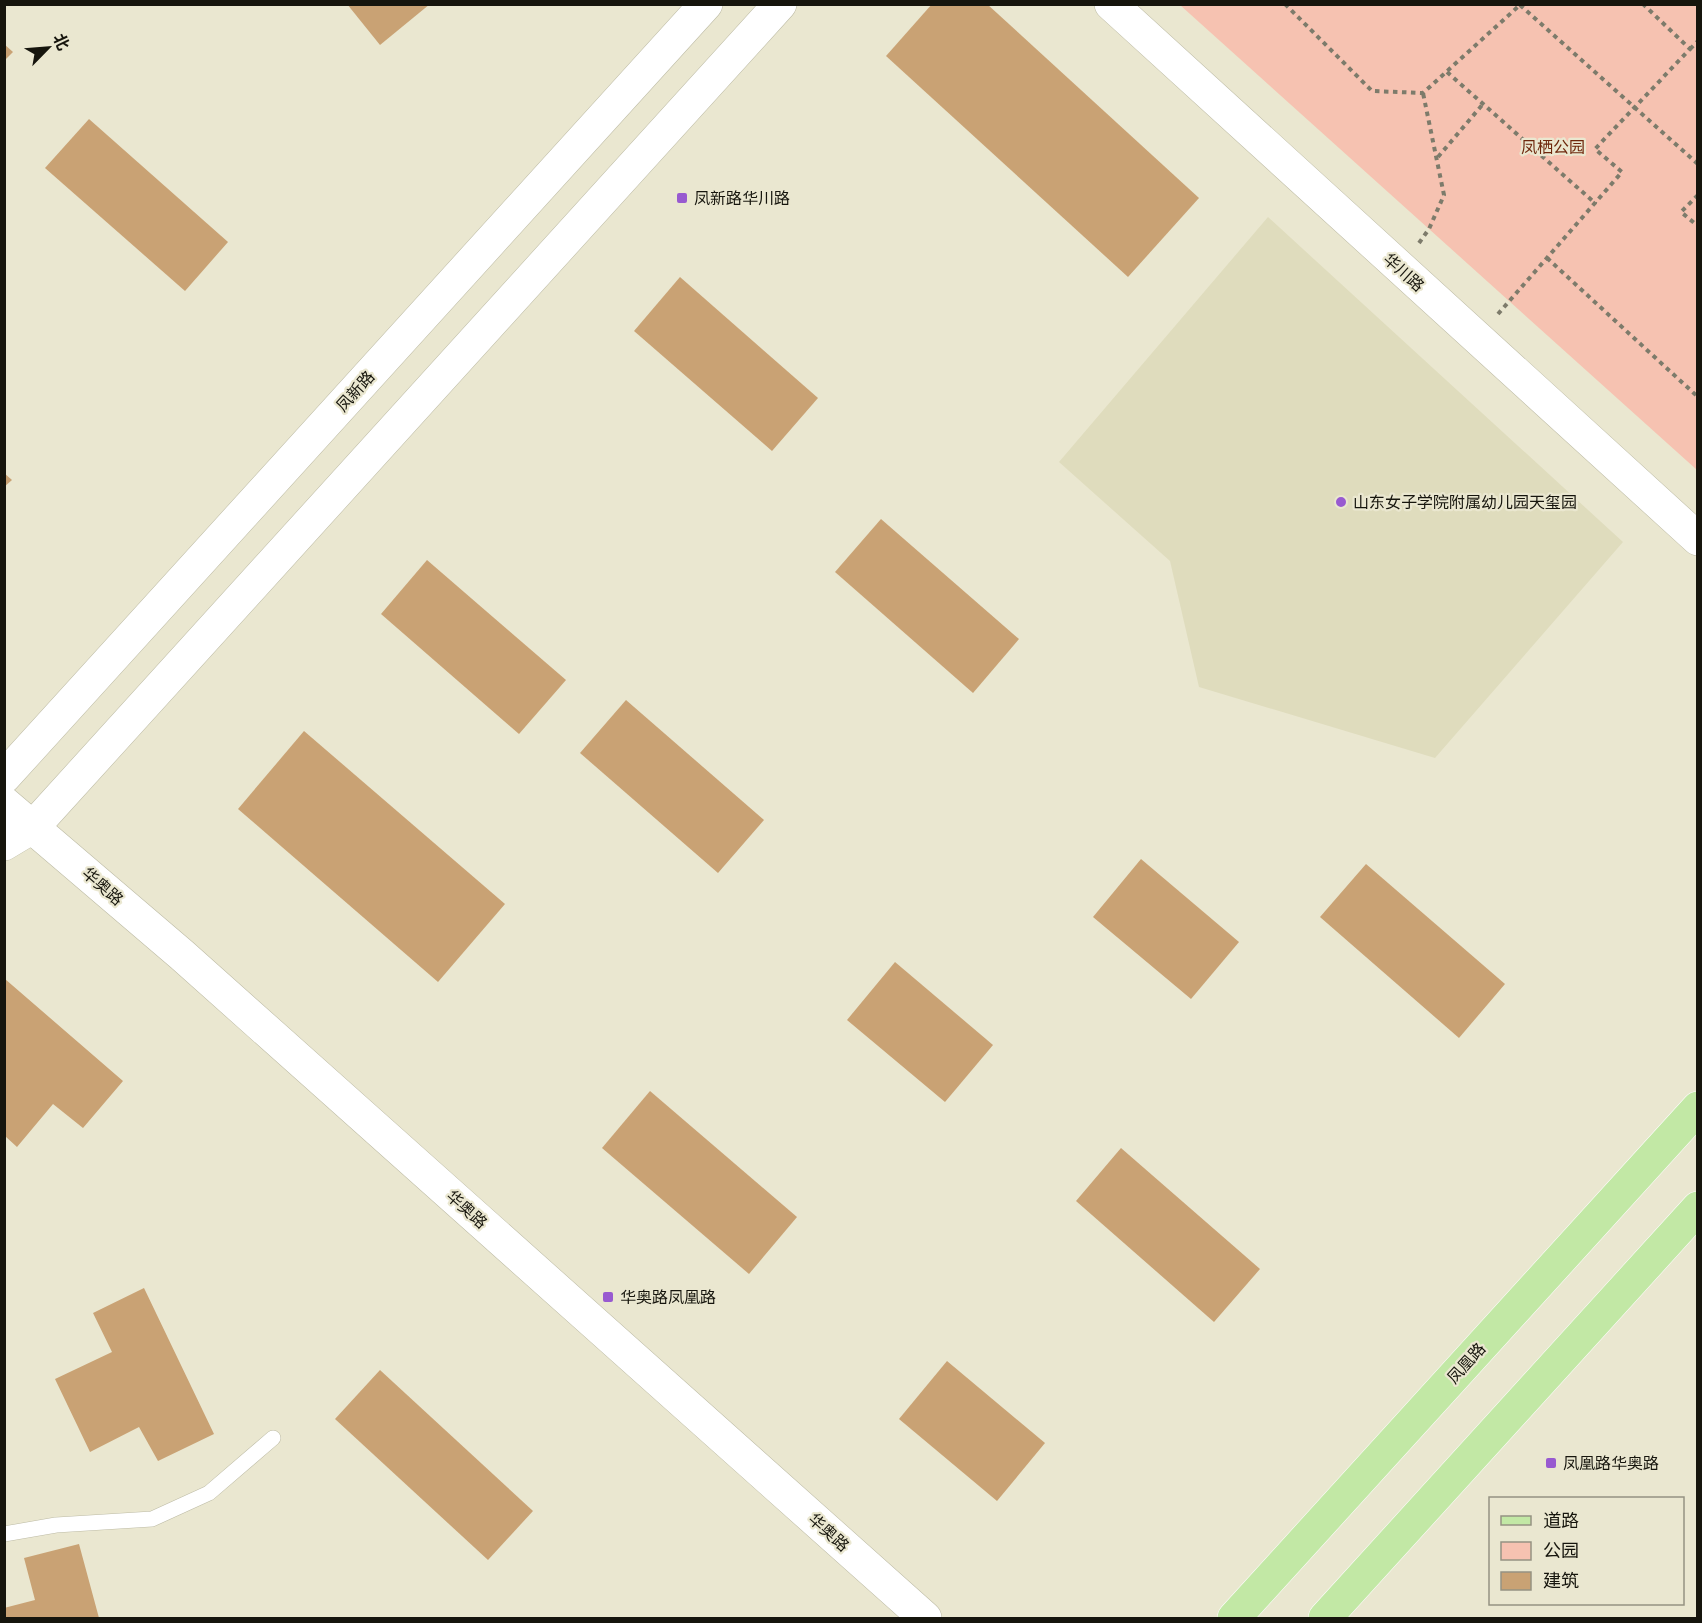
<svg xmlns="http://www.w3.org/2000/svg" width="1702" height="1623" viewBox="0 0 1702 1623" font-family="Signika,'Noto Sans SC',sans-serif">
<style>
.built{fill:#dfdcbd}
.green{fill:#f6c2b1}
.building{fill:#c9a274}
.lines{fill:none;stroke-linecap:round;stroke-linejoin:round}
.lane-casing{stroke:#bdbba5;stroke-width:16}
.secondary-casing{stroke:#bdbba5;stroke-width:34}
.primary-casing{stroke:#fff;stroke-width:34}
.path{stroke:#7d7b6b;stroke-width:4;stroke-dasharray:4.5 4.5;stroke-linecap:butt}
.lane{stroke:#fff;stroke-width:15}
.secondary{stroke:#fff;stroke-width:33}
.primary{stroke:#c2e8a5;stroke-width:33}
.poi-dot{fill:#985ad0;stroke:#eae7d0;stroke-width:2}
.labels{text-anchor:middle;stroke-width:4.5;stroke-linejoin:round;paint-order:stroke}
.park-label{font-size:16px;fill:#6e270c;stroke:#eae7d0}
.poi-label{font-size:16px;fill:#16150d;stroke:#eae7d0;text-anchor:start}
.street-label{font-size:16px;fill:#16150d;stroke:#eae7d0}
</style>
<rect width="100%" height="100%" fill="#eae7d0"/>
<path class="built" d="M1268,217L1623,542L1435,758L1199,687L1170,561L1059,462Z"/>
<path class="green" d="M1180,5H1697V470Z"/>
<g class="building">
<path d="M347,4H430L380,45Z"/>
<path d="M932,4H987L1199,198L1128,277L886,56Z"/>
<path d="M4,44L13,52L4,61Z"/>
<path d="M89,119L228,242L185,291L45,168Z"/>
<path d="M680,277L818,398L772,451L634,331Z"/>
<path d="M4,473L12,480L4,487Z"/>
<path d="M881,519L1019,639L973,693L835,572Z"/>
<path d="M427,560L566,680L519,734L381,614Z"/>
<path d="M626,700L764,820L718,873L580,753Z"/>
<path d="M304,731L505,904L438,982L238,809Z"/>
<path d="M1141,859L1239,942L1191,999L1093,917Z"/>
<path d="M1366,864L1505,984L1459,1038L1320,917Z"/>
<path d="M895,962L993,1045L945,1102L847,1020Z"/>
<path d="M5,979L123,1081L83,1128L53,1104L17,1147L5,1136Z"/>
<path d="M650,1091L797,1217L749,1274L602,1148Z"/>
<path d="M1121,1148L1260,1269L1214,1322L1076,1201Z"/>
<path d="M144,1288L214,1434L158,1461L139,1427L90,1452L55,1379L112,1352L93,1313Z"/>
<path d="M947,1361L1045,1443L997,1501L899,1419Z"/>
<path d="M380,1370L533,1511L488,1560L335,1419Z"/>
<path d="M79,1544L99,1618H4V1608L35,1600L24,1558Z"/>
</g>
<g class="lines">
<g class="lane-casing">
<path id="lane" d="M4,1534L56,1525L152,1519L209,1493L273,1438"/>
</g>
<g class="secondary-casing">
<g id="secondary">
<path d="M1111,4L1698,539"/>
<path d="M4,777L706,4"/>
<path d="M4,803L182,955L925,1618"/>
<path d="M4,844L34,826L780,4"/>
</g>
</g>
<g class="primary-casing">
<g id="primary">
<path d="M1234,1618L1698,1108"/>
<path d="M1325,1618L1698,1208"/>
</g>
</g>
<g class="path">
<path d="M1285,4L1372,91L1423,93L1521,4"/>
<path d="M1520,5L1698,164"/>
<path d="M1690,49L1698,41"/>
<path d="M1447,72L1596,204"/>
<path d="M1438,157L1483,104"/>
<path d="M1698,195L1681,212L1698,226"/>
<path d="M1419,243L1429,229L1444,195L1423,93"/>
<path d="M1547,258L1698,397"/>
<path d="M1498,314L1622,172L1595,149L1690,49L1643,4"/>
</g>
<use href="#lane" class="lane"/>
<use href="#secondary" class="secondary"/>
<use href="#primary" class="primary"/>
</g>
<g class="poi-dot">
<rect x="676" y="192" width="12" height="12" rx="3"/>
<circle cx="1341" cy="502" r="6"/>
<rect x="602" y="1291" width="12" height="12" rx="3"/>
<rect x="1545" y="1457" width="12" height="12" rx="3"/>
</g>
<g class="labels">
<g class="park-label">
<text x="1553" y="153">凤栖公园</text>
</g>
<g class="poi-label">
<text x="694" y="204">凤新路华川路</text>
<text x="1353" y="508">山东女子学院附属幼儿园天玺园</text>
<text x="620" y="1303">华奥路凤凰路</text>
<text x="1563" y="1469">凤凰路华奥路</text>
</g>
<g class="street-label">
<text transform="translate(1404 272) rotate(42)" y="6">华川路</text>
<text transform="translate(355 391) rotate(-48)" y="6">凤新路</text>
<text transform="translate(103 886) rotate(41)" y="6">华奥路</text>
<text transform="translate(467 1209) rotate(42)" y="6">华奥路</text>
<text transform="translate(1466 1363) rotate(-48)" y="6">凤凰路</text>
<text transform="translate(829 1532) rotate(42)" y="6">华奥路</text>
</g>
</g>
<rect width="1702" height="1623" fill="none" stroke="#16150d" stroke-width="12"/>
<rect x="1489" y="1497" width="195" height="108" fill="#eae7d0" stroke="#959382" stroke-width="1.5"/>
<rect x="1501" y="1516" width="30" height="9" fill="#c2e8a5" stroke="#959382" stroke-width="1.5"/>
<text x="1543" y="1527" font-size="18" fill="#16150d">道路</text>
<rect x="1501" y="1542" width="30" height="18" fill="#f6c2b1" stroke="#959382" stroke-width="1.5"/>
<text x="1543" y="1557" font-size="18" fill="#16150d">公园</text>
<rect x="1501" y="1572" width="30" height="18" fill="#c9a274" stroke="#959382" stroke-width="1.5"/>
<text x="1543" y="1587" font-size="18" fill="#16150d">建筑</text>
<g transform="translate(48 48) rotate(65)" stroke="#eae7d0" stroke-width="4.5" paint-order="stroke">
<path d="M0-4.5L10 22L0 15L-10 22Z" fill="#16150d"/>
<text y="-9" font-size="16" font-weight="bold" text-anchor="middle" fill="#16150d">北</text>
</g>
</svg>
